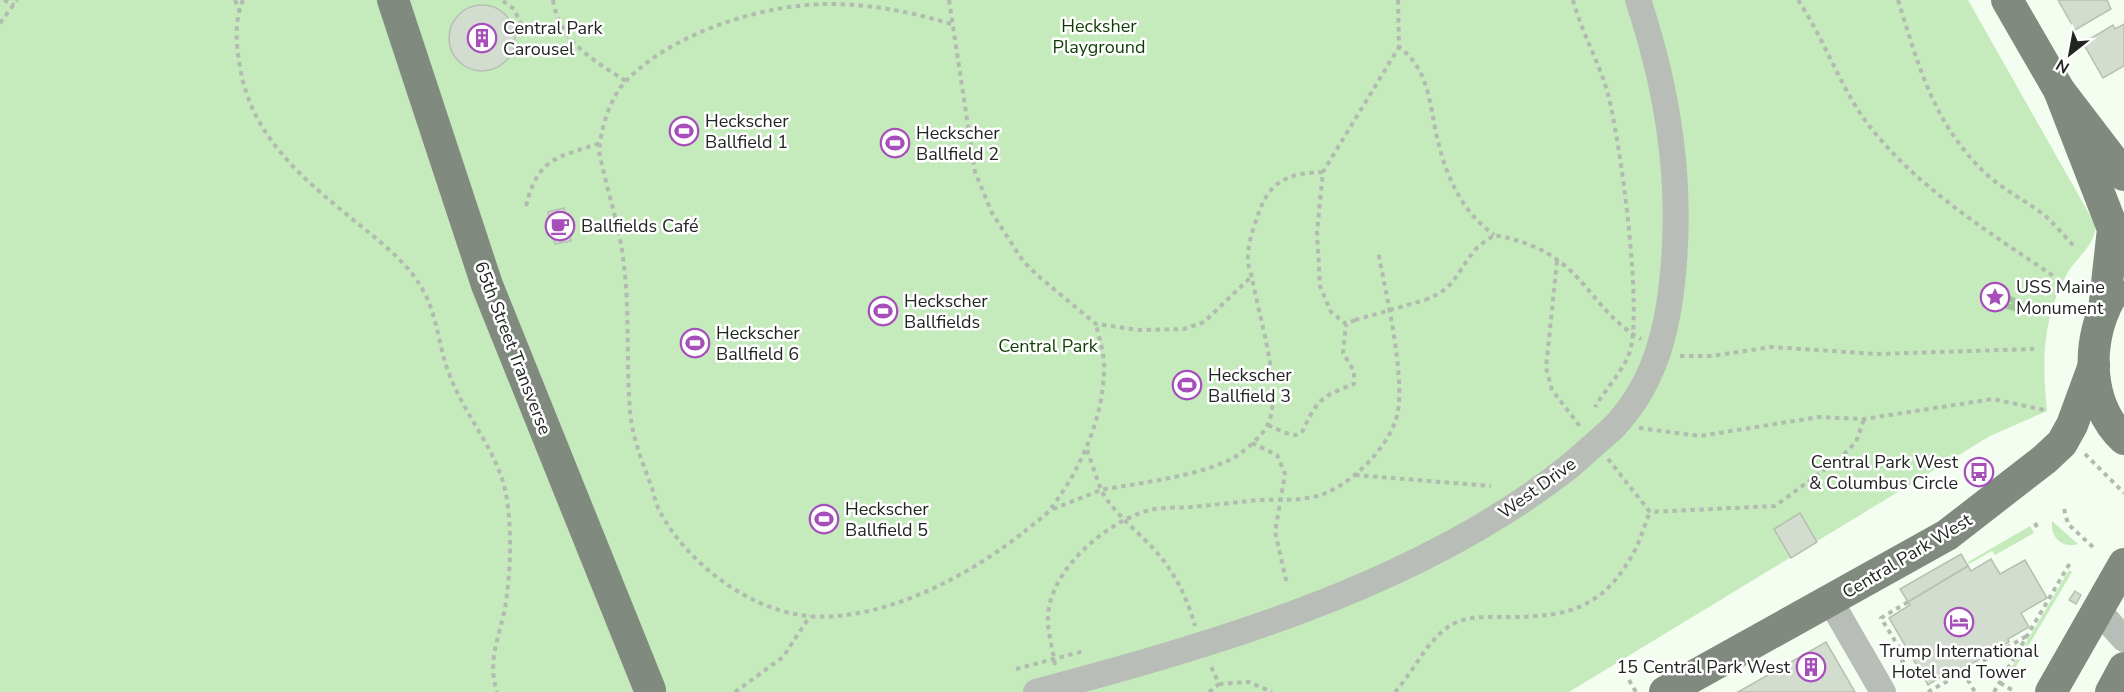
<svg xmlns="http://www.w3.org/2000/svg" width="2124" height="692" viewBox="0 0 2124 692" font-family="'Nunito Sans',sans-serif">
<style>
.green{fill:#c5eabc}
.water{fill:#a1c698}
.building{fill:#d2dccf;stroke:#b5c0b3;stroke-width:1.5}
.lines{fill:none;stroke-linecap:round;stroke-linejoin:round}
.path{stroke:#b2bbaf;stroke-width:4;stroke-dasharray:4.5 4.5;stroke-linecap:butt}
.minor{stroke:#b8bdb7;stroke-width:26}
.major{stroke:#818a7f;stroke-width:32}
.path-bridge{stroke:#b2bbaf;stroke-width:4;stroke-dasharray:4.5 4.5;stroke-linecap:butt}
.minor-bridge{stroke:#b8bdb7;stroke-width:26}
.labels{text-anchor:middle;stroke-width:5;stroke-linejoin:round;paint-order:stroke}
.park-label{font-size:18px;fill:#0d3e00;stroke:#fff}
.poi-label{font-size:18px;fill:#222621;stroke:#fff;text-anchor:start}
.street-label{font-size:18px;fill:#222621;stroke:#fff}
</style>
<rect width="100%" height="100%" fill="#f3fef0"/>
<g class="green">
<path d="M0,0H1968L2096,226C2094,246 2078,256 2068,272C2042,318 2042,360 2047,411L1990,436L1569,692H0Z"/>
<path d="M2052,521L2078,544C2062,549 2050,537 2052,521Z"/>
<path d="M2030,526L2034,533L1995,555L1992,551L1969,564L1968,562Z"/>
<path d="M2069,570L2072,572L2010,677L2007,675Z"/>
</g>
<path class="water" d="M2001,292L2022,301L2023,309L2017,312L1997,306L1998,303L2013,304L2000,296Z"/>
<g class="building">
<path d="M2058,0H2107L2111,9L2075,30Z"/>
<circle cx="482" cy="38" r="33"/>
<path d="M2124,24V66L2103,78L2083,43L2113,25L2115,29Z"/>
<path d="M564,208L571,241L555,244L548,212Z"/>
<path d="M1800,513L1817,542L1791,558L1774,529Z"/>
<path d="M1961,554L1968,566L1908,602L1900,589Z"/>
<path d="M1991,559L2000,574L2025,560L2047,598L2021,613L2029,627L2008,639L2009,642L1949,677L1947,673L1928,685L1889,618L1910,605L1908,602L1968,566L1971,571Z"/>
<path d="M2075,591L2081,595L2076,604L2069,600Z"/>
<path d="M1826,642L1855,692H1738Z"/>
</g>
<g class="lines">
<g class="path">
<path d="M4,0L14,5"/>
<path d="M235,0L239,10"/>
<path d="M243,0C234,22 236,44 240,67C252,142 312,186 367,231C389,249 412,268 425,294C438,319 439,350 450,376C463,410 487,439 500,473C509,496 510,525 510,549C510,568 508,589 505,608C499,638 487,661 497,692"/>
<path d="M553,0C559,41 594,61 626,81"/>
<path d="M949,0L975,172L992,213L1023,261L1037,275L1096,324L1139,330L1184,329L1204,322L1252,276"/>
<path d="M1398,0L1399,47C1428,69 1429,99 1436,133C1445,174 1460,210 1494,235"/>
<path d="M1573,0C1582,33 1599,62 1608,94C1620,140 1644,314 1629,354C1622,372 1605,390 1595,407"/>
<path d="M1798,0C1823,37 1837,79 1862,116C1908,182 1990,233 2055,277"/>
<path d="M1898,0C1919,67 1933,123 1986,174C2004,190 2024,200 2043,214C2054,223 2064,236 2075,247"/>
<path d="M503,1L514,9L522,26"/>
<path d="M0,23L17,0"/>
<path d="M951,24C912,12 871,4 829,4C764,4 674,32 627,80C610,97 601,128 599,151C606,187 618,221 623,257C630,308 626,360 630,411C632,436 642,462 651,485C654,493 655,502 659,510C686,562 749,611 809,616C883,622 969,576 1025,531C1033,524 1045,517 1052,507C1081,468 1103,419 1104,370C1105,355 1099,339 1096,324"/>
<path d="M526,206C538,157 557,158 600,143"/>
<path d="M1557,261L1546,368L1552,390L1582,429"/>
<path d="M1425,300C1456,288 1456,273 1475,250C1480,244 1488,240 1494,235C1524,240 1553,252 1575,275C1597,298 1612,323 1641,339"/>
<path d="M1355,320L1346,324L1331,312L1320,286L1317,232L1323,172L1399,47"/>
<path d="M1680,356H1711L1772,347L1876,354L2034,349"/>
<path d="M1268,425C1312,446 1296,431 1318,404C1327,393 1342,389 1354,384V371L1343,353L1346,324"/>
<path d="M1639,428L1700,436L1819,417L1864,419L1993,399L2044,410"/>
<path d="M1252,443L1277,455L1285,474L1275,532L1287,584"/>
<path d="M1087,450L1101,490C1139,483 1211,475 1241,453C1250,446 1265,433 1269,422C1282,386 1259,317 1252,278C1251,273 1248,266 1248,261C1247,244 1254,227 1259,212C1271,179 1291,173 1323,172"/>
<path d="M2085,454L2124,493"/>
<path d="M1608,459L1650,512L1775,506L1839,459L1856,442L1864,419"/>
<path d="M1355,475L1491,486"/>
<path d="M1053,509L1101,490C1112,510 1128,523 1144,539C1171,565 1185,591 1195,626"/>
<path d="M2064,509L2068,524L2095,549"/>
<path d="M2035,523L2038,529"/>
<path d="M1055,665C1053,650 1048,634 1048,620C1047,571 1107,521 1150,510C1163,507 1178,508 1191,507C1214,505 1237,502 1259,500C1282,499 1304,502 1326,493C1354,481 1384,451 1395,422C1409,388 1385,290 1378,251"/>
<path d="M1893,667L1906,659L1881,618L1908,602"/>
<path d="M1963,672L1975,692"/>
<path d="M1629,680L1636,692"/>
<path d="M2000,683L2014,691"/>
<path d="M1219,684L1249,682L1272,692"/>
<path d="M735,692L783,657L810,616"/>
<path d="M1209,692L1219,684L1210,664"/>
<path d="M1395,692C1414,671 1427,640 1451,625C1469,615 1491,617 1510,617C1570,617 1605,607 1635,550C1641,538 1645,524 1650,512"/>
<path d="M1928,692L2027,636"/>
<path d="M1994,692L2070,563"/>
</g>
<g class="minor">
<path d="M1613,428C1652,387 1666,338 1672,283C1683,185 1669,93 1638,0"/>
<path d="M1831,602L1883,692"/>
<path d="M2098,610L2124,639"/>
<path d="M1091,677C1256,632 1435,573 1570,466"/>
</g>
<g class="major">
<path d="M393,0L487,285L650,690"/>
<path d="M2007,0L2059,90L2124,175"/>
<path d="M2059,90L2113,229L2104,310"/>
<path d="M2113,293C2086,335 2085,403 2124,439"/>
<path d="M1665,692L1947,535L2045,459L2062,443L2072,425L2094,365"/>
<path d="M2051,692L2124,564"/>
<path d="M2111,692L2124,668"/>
</g>
<g class="path-bridge">
<path d="M1355,320L1425,300"/>
<path d="M1016,669L1084,651"/>
</g>
<g class="minor-bridge">
<path d="M1570,466L1613,428"/>
<path d="M1036,692L1091,677"/>
</g>
</g>
<defs>
<g id="building-ring" transform="scale(1.5)"><circle r="9.5" fill="#fff" stroke="#a64fbb" stroke-width="1.5"/><path d="M-4-6H4V6H1V3H-1V6H-4ZM-2.5-4.3h1.7v1.8h-1.7ZM.8-4.3h1.7v1.8H.8ZM-2.5-1h1.7V.8h-1.7ZM.8-1h1.7V.8H.8Z" fill="#a64fbb"/></g>
<g id="stadium-ring" transform="scale(1.5)"><circle r="9.5" fill="#fff" stroke="#a64fbb" stroke-width="1.5"/><path d="M0-5a6.5 5 0 1 0 0 10a6.5 5 0 1 0 0-10ZM-3.5-1.8h7v3.6h-7Z" fill="#a64fbb"/></g>
<g id="cafe-ring" transform="scale(1.5)"><circle r="9.5" fill="#fff" stroke="#a64fbb" stroke-width="1.5"/><path d="M-5.5-4.5H6V0H3Q3 3.5 0 3.5H-2.5Q-5.5 3.5-5.5 0ZM3-3.2v2h1.7v-2ZM-6 4.5H4V6H-6Z" fill="#a64fbb"/></g>
<g id="sight-ring" transform="scale(1.5)"><circle r="9.5" fill="#fff" stroke="#a64fbb" stroke-width="1.5"/><path d="M0-6L1.8-2.2L6-1.7L2.9 1.2L3.7 5.4L0 3.3L-3.7 5.4L-2.9 1.2L-6-1.7L-1.8-2.2Z" fill="#a64fbb"/></g>
<g id="bus-ring" transform="scale(1.5)"><circle r="9.5" fill="#fff" stroke="#a64fbb" stroke-width="1.5"/><path d="M-5-6H5V4H4V6H2V4H-2V6H-4V4H-5ZM-3.5-4V0h7V-4ZM-3.5 1.2v1.5H-2V1.2ZM2 1.2v1.5H3.5V1.2Z" fill="#a64fbb"/></g>
<g id="hotel-ring" transform="scale(1.5)"><circle r="9.5" fill="#fff" stroke="#a64fbb" stroke-width="1.5"/><path d="M-6-4.5h1.5V1H6V5H4.5V3h-9V5H-6ZM-4 0a1.8 1.8 0 1 1 3.6 0ZM.5 0V-2.5h3Q6-2.5 6 0Z" fill="#a64fbb"/></g>
</defs>
<g fill-rule="evenodd">
<use href="#building-ring" x="482" y="38"/>
<use href="#stadium-ring" x="684" y="131"/>
<use href="#stadium-ring" x="895" y="143"/>
<use href="#cafe-ring" x="560" y="226"/>
<use href="#sight-ring" x="1995" y="297"/>
<use href="#stadium-ring" x="883" y="311"/>
<use href="#stadium-ring" x="695" y="343"/>
<use href="#stadium-ring" x="1187" y="385"/>
<use href="#bus-ring" x="1979" y="472"/>
<use href="#stadium-ring" x="824" y="519"/>
<use href="#hotel-ring" x="1959" y="622"/>
<use href="#building-ring" x="1811" y="667"/>
</g>
<g class="labels">
<g class="park-label">
<text x="1099" y="32">Hecksher<tspan x="1099" dy="21">Playground</tspan></text>
<text x="1048" y="352">Central Park</text>
</g>
<g class="poi-label">
<text x="503" y="34">Central Park<tspan x="503" dy="21">Carousel</tspan></text>
<text x="705" y="127">Heckscher<tspan x="705" dy="21">Ballfield 1</tspan></text>
<text x="916" y="139">Heckscher<tspan x="916" dy="21">Ballfield 2</tspan></text>
<text x="581" y="232">Ballfields Café</text>
<text x="2016" y="293">USS Maine<tspan x="2016" dy="21">Monument</tspan></text>
<text x="904" y="307">Heckscher<tspan x="904" dy="21">Ballfields</tspan></text>
<text x="716" y="339">Heckscher<tspan x="716" dy="21">Ballfield 6</tspan></text>
<text x="1208" y="381">Heckscher<tspan x="1208" dy="21">Ballfield 3</tspan></text>
<text x="1958" y="468" text-anchor="end">Central Park West<tspan x="1958" dy="21">&amp; Columbus Circle</tspan></text>
<text x="845" y="515">Heckscher<tspan x="845" dy="21">Ballfield 5</tspan></text>
<text x="1959" y="657" text-anchor="middle">Trump International<tspan x="1959" dy="21">Hotel and Tower</tspan></text>
<text x="1790" y="673" text-anchor="end">15 Central Park West</text>
</g>
<g class="street-label">
<text transform="translate(513 348) rotate(69)" y="6">65th Street Transverse</text>
<text transform="translate(1537 488) rotate(-36)" y="6">West Drive</text>
<text transform="translate(1907 556) rotate(-31)" y="6">Central Park West</text>
</g>
</g>
<g transform="translate(2070 54) rotate(211)" stroke="#ffffff" stroke-width="4.5" paint-order="stroke">
<path d="M0-4.5L10 22L0 15L-10 22Z" fill="#222621"/>
<text y="-9" font-size="16" font-weight="bold" text-anchor="middle" fill="#222621">N</text>
</g>
</svg>
